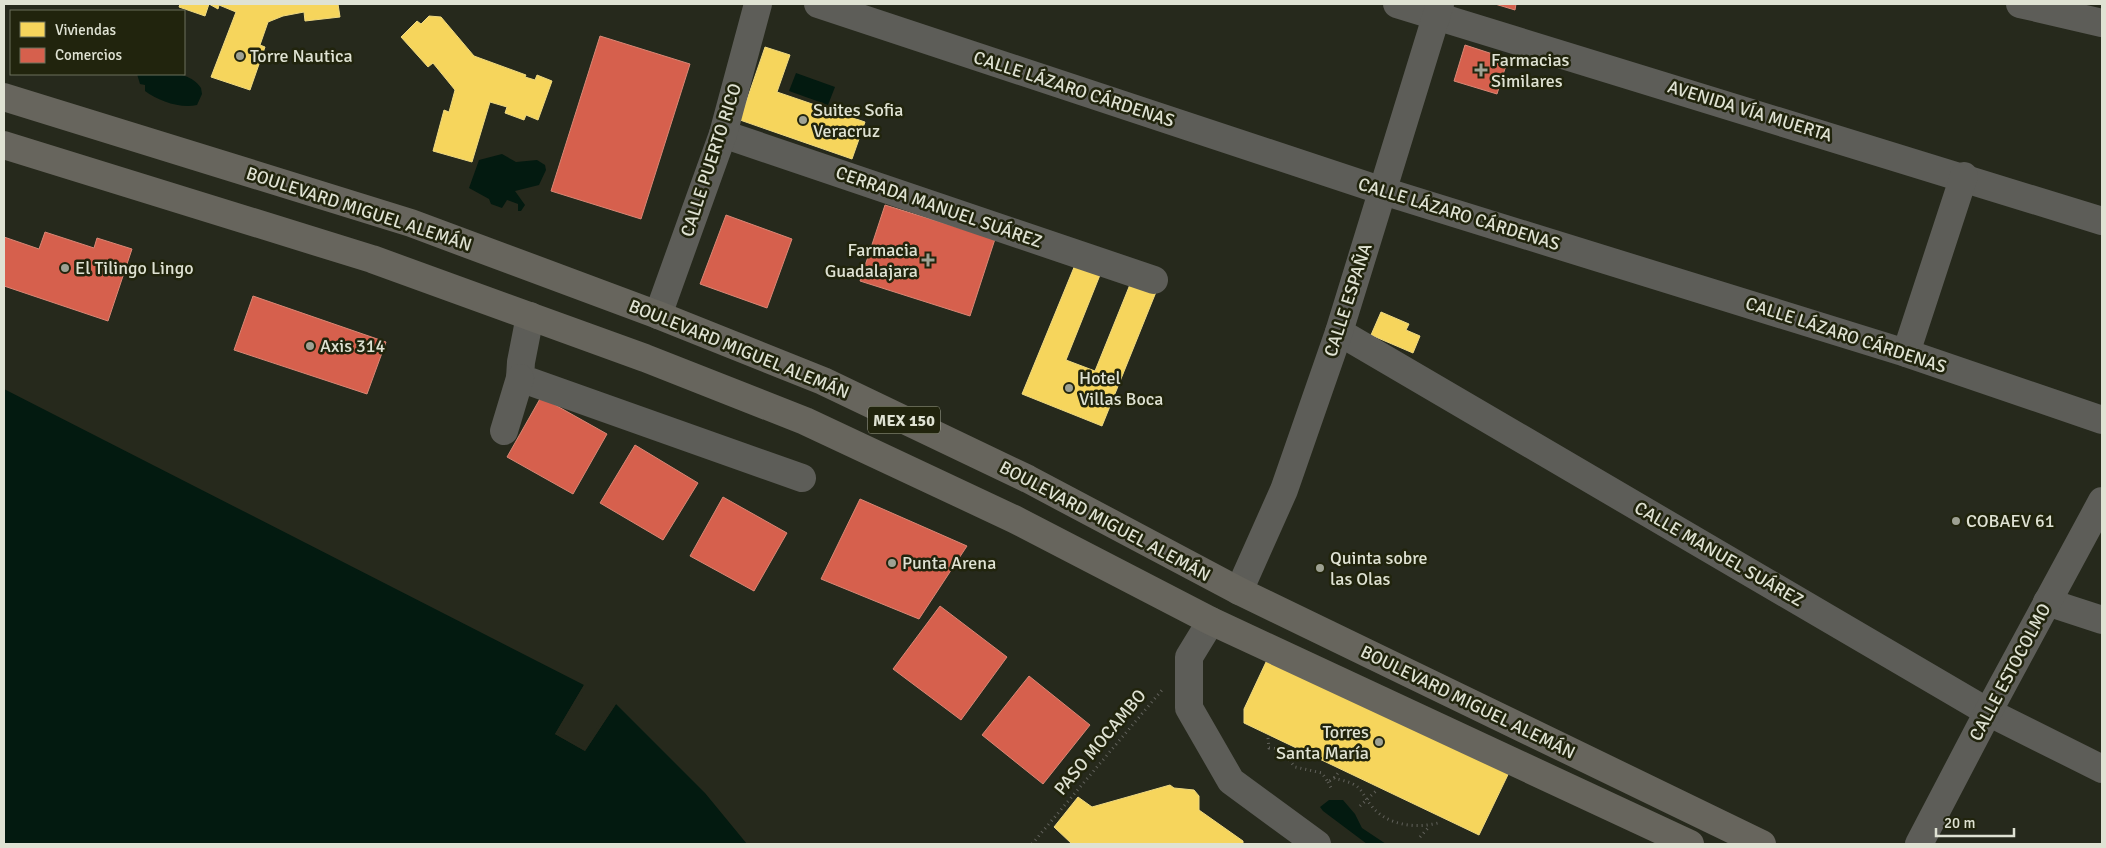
<svg xmlns="http://www.w3.org/2000/svg" width="2106" height="848" viewBox="0 0 2106 848" font-family="Signika,sans-serif">
<style>
.water{fill:#031a10}
.pier{fill:#26291c}
.homes{fill:#f6d55c;stroke:#efd980}
.shops{fill:#d6604d;stroke:#d98775}
.lines{fill:none;stroke-linecap:round;stroke-linejoin:round}
.path{stroke:#62625c;stroke-width:3;stroke-dasharray:1 4;stroke-linecap:butt}
.minor{stroke:#5d5d58;stroke-width:28}
.major{stroke:#67655d;stroke-width:28}
.poi-dot{fill:#9ea193;stroke:#21240d;stroke-width:2}
.labels{text-anchor:middle;stroke-width:5;stroke-linejoin:round;paint-order:stroke}
.shield{fill:#21240d;stroke:#a6a998;stroke-width:1}
.shield-label{font-size:16px;font-weight:bold;fill:#dfe2d3}
.poi-label{font-size:18px;fill:#dfe2d3;stroke:#21240d;text-anchor:start}
.street-label{font-size:18px;fill:#dfe2d3;stroke:#21240d}
</style>
<rect width="100%" height="100%" fill="#26291c"/>
<g class="water">
<path d="M796,73L835,87L828,105L789,91Z"/>
<path d="M137,74C159,74 188,68 201,88L202,94L197,105C181,109 158,101 145,91V85L140,84Z"/>
<path d="M502,154L516,162L537,160L545,165L546,170L539,185L515,191L525,205L521,211H518V204L507,200L502,208L491,204L489,199L469,188L479,160Z"/>
<path d="M4,389L584,685L555,734L585,751L616,704L705,793L747,844H4Z"/>
<path d="M1329,800H1343L1355,814L1362,828L1386,844H1367L1323,811L1320,807Z"/>
</g>
<path class="pier" d="M584,685L586,687L558,733L584,747L614,702L616,704L585,751L555,734Z"/>
<g class="homes">
<path d="M180,4H338L340,17L305,21L304,12L283,16L268,22L260,45L265,47L250,90L211,77L236,12L219,5L218,9L209,4L205,16L179,7Z"/>
<path d="M429,16L441,17L474,56L526,75L525,77L535,80L537,75L552,81L538,120L526,115L524,120L505,113L507,107L490,102L472,162L433,151L444,110L449,112L455,90L433,63L428,67L401,37L417,21L421,24Z"/>
<path d="M765,47L790,55L777,92L865,122L852,159L740,120Z"/>
<path d="M1077,260L1102,270L1066,360L1095,371L1131,282L1156,292L1102,426L1022,394Z"/>
<path d="M1381,312L1409,324L1406,330L1420,336L1413,353L1371,335Z"/>
<path d="M1274,645L1515,760L1479,835L1244,723V709Z"/>
<path d="M1170,785L1174,788L1194,790L1199,796V810L1243,841V844H1072L1054,827L1078,797L1092,807Z"/>
</g>
<g class="shops">
<path d="M1495,4H1516L1515,10Z"/>
<path d="M600,36L690,64L641,219L551,191Z"/>
<path d="M1465,45L1508,59L1497,94L1454,81Z"/>
<path d="M885,205L995,239L970,316L860,281Z"/>
<path d="M726,215L792,239L767,308L700,284Z"/>
<path d="M45,232L94,248L97,238L132,249L108,321L4,286V237L39,249Z"/>
<path d="M253,296L386,342L367,394L234,350Z"/>
<path d="M541,397L607,434L573,494L507,457Z"/>
<path d="M635,445L698,483L663,540L600,503Z"/>
<path d="M723,497L787,533L754,591L690,556Z"/>
<path d="M860,499L967,546L919,619L821,579Z"/>
<path d="M940,606L1007,657L961,720L893,669Z"/>
<path d="M1029,676L1090,725L1043,784L982,735Z"/>
</g>
<g class="lines">
<g class="path">
<path d="M1268,738L1269,748L1280,749L1295,767L1322,773L1328,782L1334,778C1340,780 1347,781 1353,784C1362,788 1364,797 1370,804C1385,825 1414,829 1438,823"/>
<path d="M1334,778L1338,773"/>
<path d="M1328,782L1331,788"/>
<path d="M1360,806L1376,791"/>
<path d="M1420,837L1430,826"/>
<path d="M1032,844L1162,690"/>
</g>
<g class="minor">
<path d="M818,4L1383,191L1906,353L2102,420"/>
<path d="M1397,4L2102,221"/>
<path d="M2020,4L2102,23"/>
<path d="M723,134L1154,280"/>
<path d="M658,315L723,134L758,4"/>
<path d="M530,316L521,362L520,378L802,478"/>
<path d="M1339,332L1988,712L2102,769"/>
<path d="M1906,353L1964,176"/>
<path d="M504,431L520,378"/>
<path d="M1239,591L1284,490L1339,332L1440,4"/>
<path d="M2047,602L2102,620"/>
<path d="M1211,621L1189,657V708L1231,781L1317,844"/>
<path d="M1919,844L1988,712L2102,501"/>
</g>
<g class="major">
<path d="M4,97L411,223L658,315L823,381L1028,479L1239,591L1762,844"/>
<path d="M4,145L372,259L645,358L805,421L1014,519L1211,621L1690,844"/>
</g>
</g>
<g class="poi-dot">
<circle cx="240" cy="56" r="5"/>
<path d="M1478.5 62.5h5v5h5v5h-5v5h-5v-5h-5v-5h5z"/>
<circle cx="803" cy="120" r="5"/>
<path d="M925.5 252.5h5v5h5v5h-5v5h-5v-5h-5v-5h5z"/>
<circle cx="65" cy="268" r="5"/>
<circle cx="310" cy="346" r="5"/>
<circle cx="1069" cy="388" r="5"/>
<circle cx="1956" cy="521" r="5"/>
<circle cx="892" cy="563" r="5"/>
<circle cx="1320" cy="568" r="5"/>
<circle cx="1379" cy="742" r="5"/>
</g>
<g class="labels">
<rect class="shield" x="868" y="406.5" width="72" height="27" rx="4"/>
<g class="shield-label">
<text x="904" y="426">MEX 150</text>
</g>
<g class="poi-label">
<text x="250" y="62">Torre Nautica</text>
<text x="1491" y="66">Farmacias<tspan x="1491" dy="21">Similares</tspan></text>
<text x="813" y="116">Suites Sofia<tspan x="813" dy="21">Veracruz</tspan></text>
<text x="918" y="256" text-anchor="end">Farmacia<tspan x="918" dy="21">Guadalajara</tspan></text>
<text x="75" y="274">El Tilingo Lingo</text>
<text x="320" y="352">Axis 314</text>
<text x="1079" y="384">Hotel<tspan x="1079" dy="21">Villas Boca</tspan></text>
<text x="1966" y="527">COBAEV 61</text>
<text x="1330" y="564">Quinta sobre<tspan x="1330" dy="21">las Olas</tspan></text>
<text x="902" y="569">Punta Arena</text>
<text x="1369" y="738" text-anchor="end">Torres<tspan x="1369" dy="21">Santa María</tspan></text>
</g>
<g class="street-label">
<text transform="translate(1074 89) rotate(18)" y="6">CALLE LÁZARO CÁRDENAS</text>
<text transform="translate(1750 111) rotate(17)" y="6">AVENIDA VÍA MUERTA</text>
<text transform="translate(711 160) rotate(-72)" y="6">CALLE PUERTO RICO</text>
<text transform="translate(939 207) rotate(19)" y="6">CERRADA MANUEL SUÁREZ</text>
<text transform="translate(359 209) rotate(18)" y="6">BOULEVARD MIGUEL ALEMÁN</text>
<text transform="translate(1459 214) rotate(17)" y="6">CALLE LÁZARO CÁRDENAS</text>
<text transform="translate(1348 300) rotate(-72)" y="6">CALLE ESPAÑA</text>
<text transform="translate(1846 335) rotate(18)" y="6">CALLE LÁZARO CÁRDENAS</text>
<text transform="translate(739 349) rotate(22)" y="6">BOULEVARD MIGUEL ALEMÁN</text>
<text transform="translate(1105 521) rotate(28)" y="6">BOULEVARD MIGUEL ALEMÁN</text>
<text transform="translate(1719 554) rotate(30)" y="6">CALLE MANUEL SUÁREZ</text>
<text transform="translate(2010 672) rotate(-62)" y="6">CALLE ESTOCOLMO</text>
<text transform="translate(1468 702) rotate(26)" y="6">BOULEVARD MIGUEL ALEMÁN</text>
<text transform="translate(1100 742) rotate(-50)" y="6">PASO MOCAMBO</text>
</g>
</g>
<rect width="2106" height="848" fill="none" stroke="#dfe2d3" stroke-width="10"/>
<rect x="10" y="10" width="175" height="65" fill="#21240d" stroke="#6d705c"/>
<rect x="20" y="22" width="25" height="15" fill="#f6d55c" stroke="#6d705c"/>
<text x="55" y="35" font-size="15" fill="#dfe2d3">Viviendas</text>
<rect x="20" y="48" width="25" height="15" fill="#d6604d" stroke="#6d705c"/>
<text x="55" y="60" font-size="15" fill="#dfe2d3">Comercios</text>
<path d="M1936 828v8h78v-8" fill="none" stroke="#dfe2d3" stroke-width="2.5"/>
<text x="1944" y="828" font-size="15" fill="#dfe2d3" stroke="#21240d" stroke-width="4" paint-order="stroke">20 m</text>
</svg>
